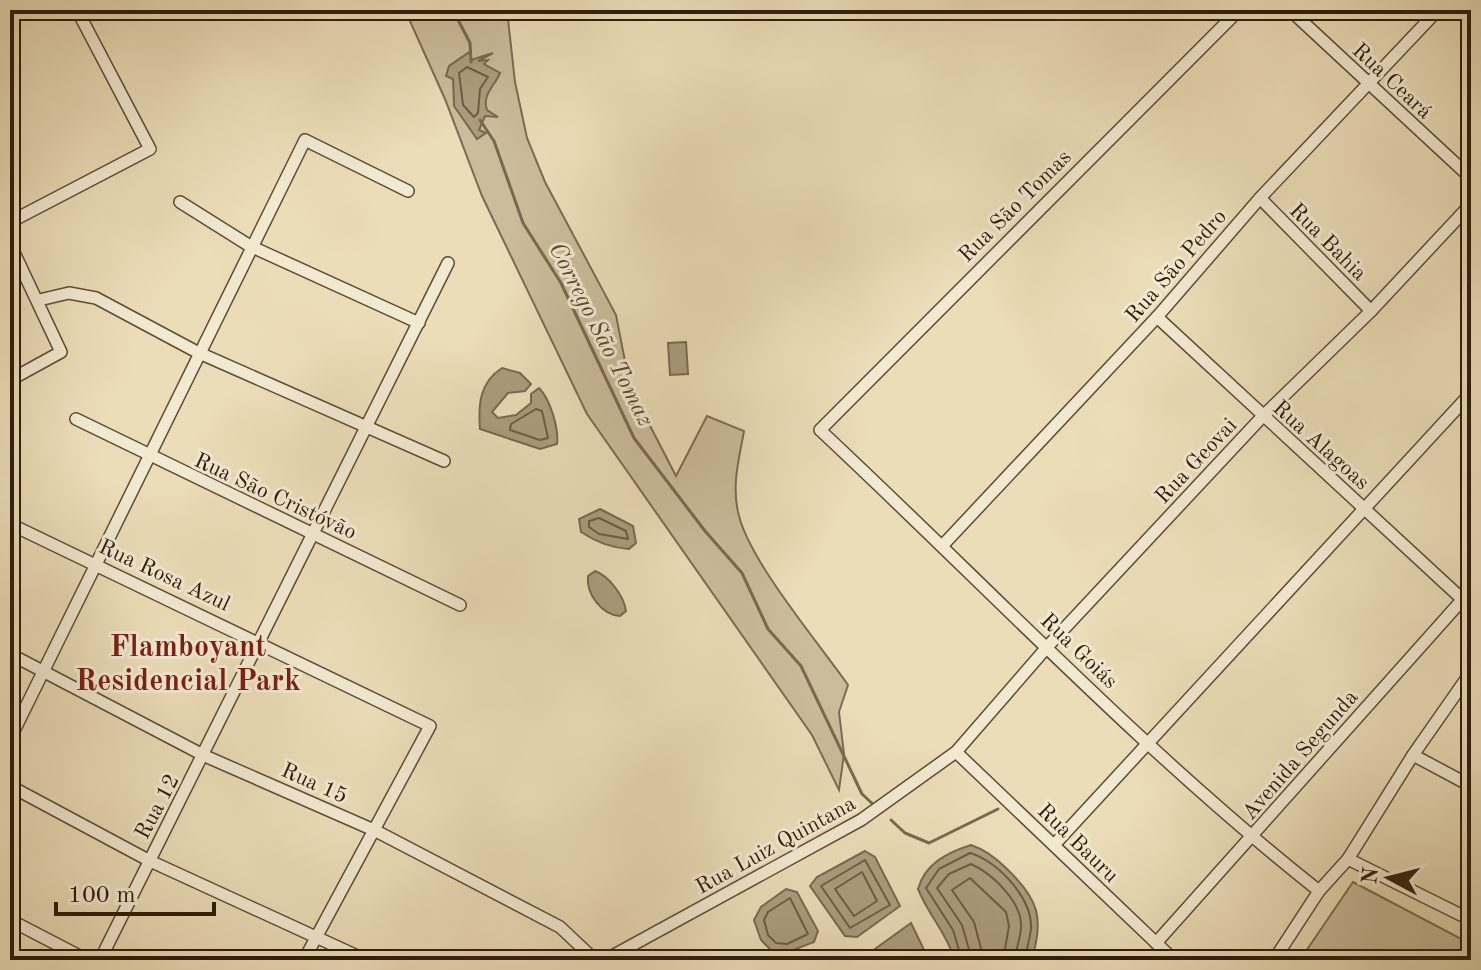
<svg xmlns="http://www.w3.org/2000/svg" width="1481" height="970" viewBox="0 0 1481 970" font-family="'Old Standard TT',serif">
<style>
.green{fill:#cbbc9b;stroke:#7c6c53;stroke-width:2}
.water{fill:#ab9c7d;stroke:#79694f;stroke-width:2}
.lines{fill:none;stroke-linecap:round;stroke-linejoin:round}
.shore{stroke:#6c5c44;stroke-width:2}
.stream{stroke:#79694f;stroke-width:3}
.street-casing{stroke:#5d4d36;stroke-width:14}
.street{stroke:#f2e9d1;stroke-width:11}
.labels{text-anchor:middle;stroke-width:6;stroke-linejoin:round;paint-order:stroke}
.street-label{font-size:22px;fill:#2e1d0b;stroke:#f2e9d1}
.water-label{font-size:24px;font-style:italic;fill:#5a4933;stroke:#f2e9d1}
.district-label{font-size:30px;font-weight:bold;fill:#7a1f14;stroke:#f2e9d1}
</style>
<rect width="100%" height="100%" fill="#ebddb8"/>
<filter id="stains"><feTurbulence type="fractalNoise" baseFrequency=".0025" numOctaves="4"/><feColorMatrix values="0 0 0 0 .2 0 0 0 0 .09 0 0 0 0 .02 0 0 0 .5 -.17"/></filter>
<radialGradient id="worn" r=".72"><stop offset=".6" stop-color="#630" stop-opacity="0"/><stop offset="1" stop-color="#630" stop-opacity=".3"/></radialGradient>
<g class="green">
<path d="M405,10H507L515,82L527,138L545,182L616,315L630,387L676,476L707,416L744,431C739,459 731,487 739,516C751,563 818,642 848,685L839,712L844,754L839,790L812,735L587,414L482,196L445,99Z"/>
<path d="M1353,882L1471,944V960H1300Z"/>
</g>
<g class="water">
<path d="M471,51V60L493,53L478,61L488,60L484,64L500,73C494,87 482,94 487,110L498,117L485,116L479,130L486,133L477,139L454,106L453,79L446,76L449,66Z"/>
<path d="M686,342L688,374L670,375L668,343Z"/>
<path d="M502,368L520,373L531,384L525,391L508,393L492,412L498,418L516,415L531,403V394L539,388C550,399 559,428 557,444L540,449L480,429C478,404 480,382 502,368Z"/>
<path d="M600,509L633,526L636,543L629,549C611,548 596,542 581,532L579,519Z"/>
<path d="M595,571C609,576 624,596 626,611L620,616C602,615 586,594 588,576Z"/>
<path d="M971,845C986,850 996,858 1007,869C1040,901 1043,917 1032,960H955C945,930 929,916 918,889C925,864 946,853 971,845Z"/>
<path d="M865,851L875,857L900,906L857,937L845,936L810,886L817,877Z"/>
<path d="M786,889L797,892L818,931L814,942L788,952L772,951L761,940L754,920L761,907Z"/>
<path d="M911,923L929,960L860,959H861Z"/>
</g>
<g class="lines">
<g class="shore">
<path d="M467,67L488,77L480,89L478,113L474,117L463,105L459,73Z"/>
<path d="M536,409L542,411L548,438L540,440L510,430L511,424Z"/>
<path d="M599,518L626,531L628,539L599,534L589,527V521Z"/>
<path d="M865,860L890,905L850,928L821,886Z"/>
<path d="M862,872L877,901L854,916L835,889Z"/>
<path d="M790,898L808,934L787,944L776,943L768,935L764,920L768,912Z"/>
<path d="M962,960L953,930L926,888L939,869L970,853C998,861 1033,899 1031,929C1030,939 1026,950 1025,960"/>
<path d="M972,960L962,925L937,888L949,874L971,864C993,874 1023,903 1021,928C1020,939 1016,949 1015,960"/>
<path d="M984,960L974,922L952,890L970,878L1006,912L1009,926L1003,960"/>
</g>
<g class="stream">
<path d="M453,10L470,43L471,62"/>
<path d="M480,120L494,141L523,223L561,283L634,438L705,531L742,573L768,629L801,666L862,794L876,807"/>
<path d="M891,820L905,833L929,843L998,809"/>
</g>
<g class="street-casing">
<g id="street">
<path d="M1239,10L820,430C985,584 1142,751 1319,891"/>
<path d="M1290,10L1471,178"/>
<path d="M1260,198L1371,311"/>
<path d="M180,202L250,246L419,323"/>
<path d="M10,222L150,149L77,10"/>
<path d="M10,244L61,352L10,380"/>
<path d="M39,300L69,293L96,298L197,352L444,461"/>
<path d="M1157,317L1462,599"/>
<path d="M76,419L460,605"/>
<path d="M10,524L430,726L304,960"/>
<path d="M943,545L1157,317L1260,198L1438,10"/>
<path d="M10,654L205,756L376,831L560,927L595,960"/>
<path d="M10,739L305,140L408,191"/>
<path d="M956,752L1174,960"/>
<path d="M1413,755L1471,786"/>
<path d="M10,786L150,861L366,960"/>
<path d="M1054,845L1471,393"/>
<path d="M1348,859L1471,920"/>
<path d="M10,920L87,960"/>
<path d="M1156,943L1471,590"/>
<path d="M100,960L448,263"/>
<path d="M605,960L861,820L956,752L1048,646L1262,417L1371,311L1471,204"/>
<path d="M1274,960L1319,891L1348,859L1413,755L1471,672"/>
</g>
</g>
<use href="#street" class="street"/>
</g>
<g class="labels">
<g class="street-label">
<text transform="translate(1393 80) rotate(43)" y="8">Rua Ceará</text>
<text transform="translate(1014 205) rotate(-45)" y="8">Rua São Tomas</text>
<text transform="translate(1329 241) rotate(45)" y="8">Rua Bahia</text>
<text transform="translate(1175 265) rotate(-49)" y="8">Rua São Pedro</text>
<text transform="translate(1322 444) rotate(42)" y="8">Rua Alagoas</text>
<text transform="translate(1195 460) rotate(-47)" y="8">Rua Geovai</text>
<text transform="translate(276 495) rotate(25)" y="8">Rua São Cristóvão</text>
<text transform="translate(165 574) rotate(25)" y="8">Rua Rosa Azul</text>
<text transform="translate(1080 650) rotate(44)" y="8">Rua Goiás</text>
<text transform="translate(1299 754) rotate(-49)" y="8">Avenida Segunda</text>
<text transform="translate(315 782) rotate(24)" y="8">Rua 15</text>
<text transform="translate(156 806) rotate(-62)" y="8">Rua 12</text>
<text transform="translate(1079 842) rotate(44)" y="8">Rua Bauru</text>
<text transform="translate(775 844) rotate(-29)" y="8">Rua Luiz Quintana</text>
</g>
<g class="water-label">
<text transform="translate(602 334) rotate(63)" y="8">Corrego São Tomaz</text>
</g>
<g class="district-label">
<text x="188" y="656">Flamboyant<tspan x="188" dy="34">Residencial Park</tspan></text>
</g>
</g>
<rect width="1481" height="970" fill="none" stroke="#ebddb8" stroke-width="40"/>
<rect x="12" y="12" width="1457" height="946" fill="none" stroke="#2e1d0b" stroke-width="4"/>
<rect x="20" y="20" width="1441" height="930" fill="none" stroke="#2e1d0b" stroke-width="2"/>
<g transform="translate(1389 878) rotate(277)" stroke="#f2e9d1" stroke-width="6" paint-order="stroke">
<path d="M0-6L14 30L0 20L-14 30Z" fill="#2e1d0b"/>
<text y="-12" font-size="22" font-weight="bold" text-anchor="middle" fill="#2e1d0b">N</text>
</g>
<path d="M56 902v12h158v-12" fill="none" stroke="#2e1d0b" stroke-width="4"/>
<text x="68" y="902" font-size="24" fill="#2e1d0b" stroke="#f2e9d1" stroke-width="6" paint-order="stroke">100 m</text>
<rect width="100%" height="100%" filter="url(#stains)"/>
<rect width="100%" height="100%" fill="url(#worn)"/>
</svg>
